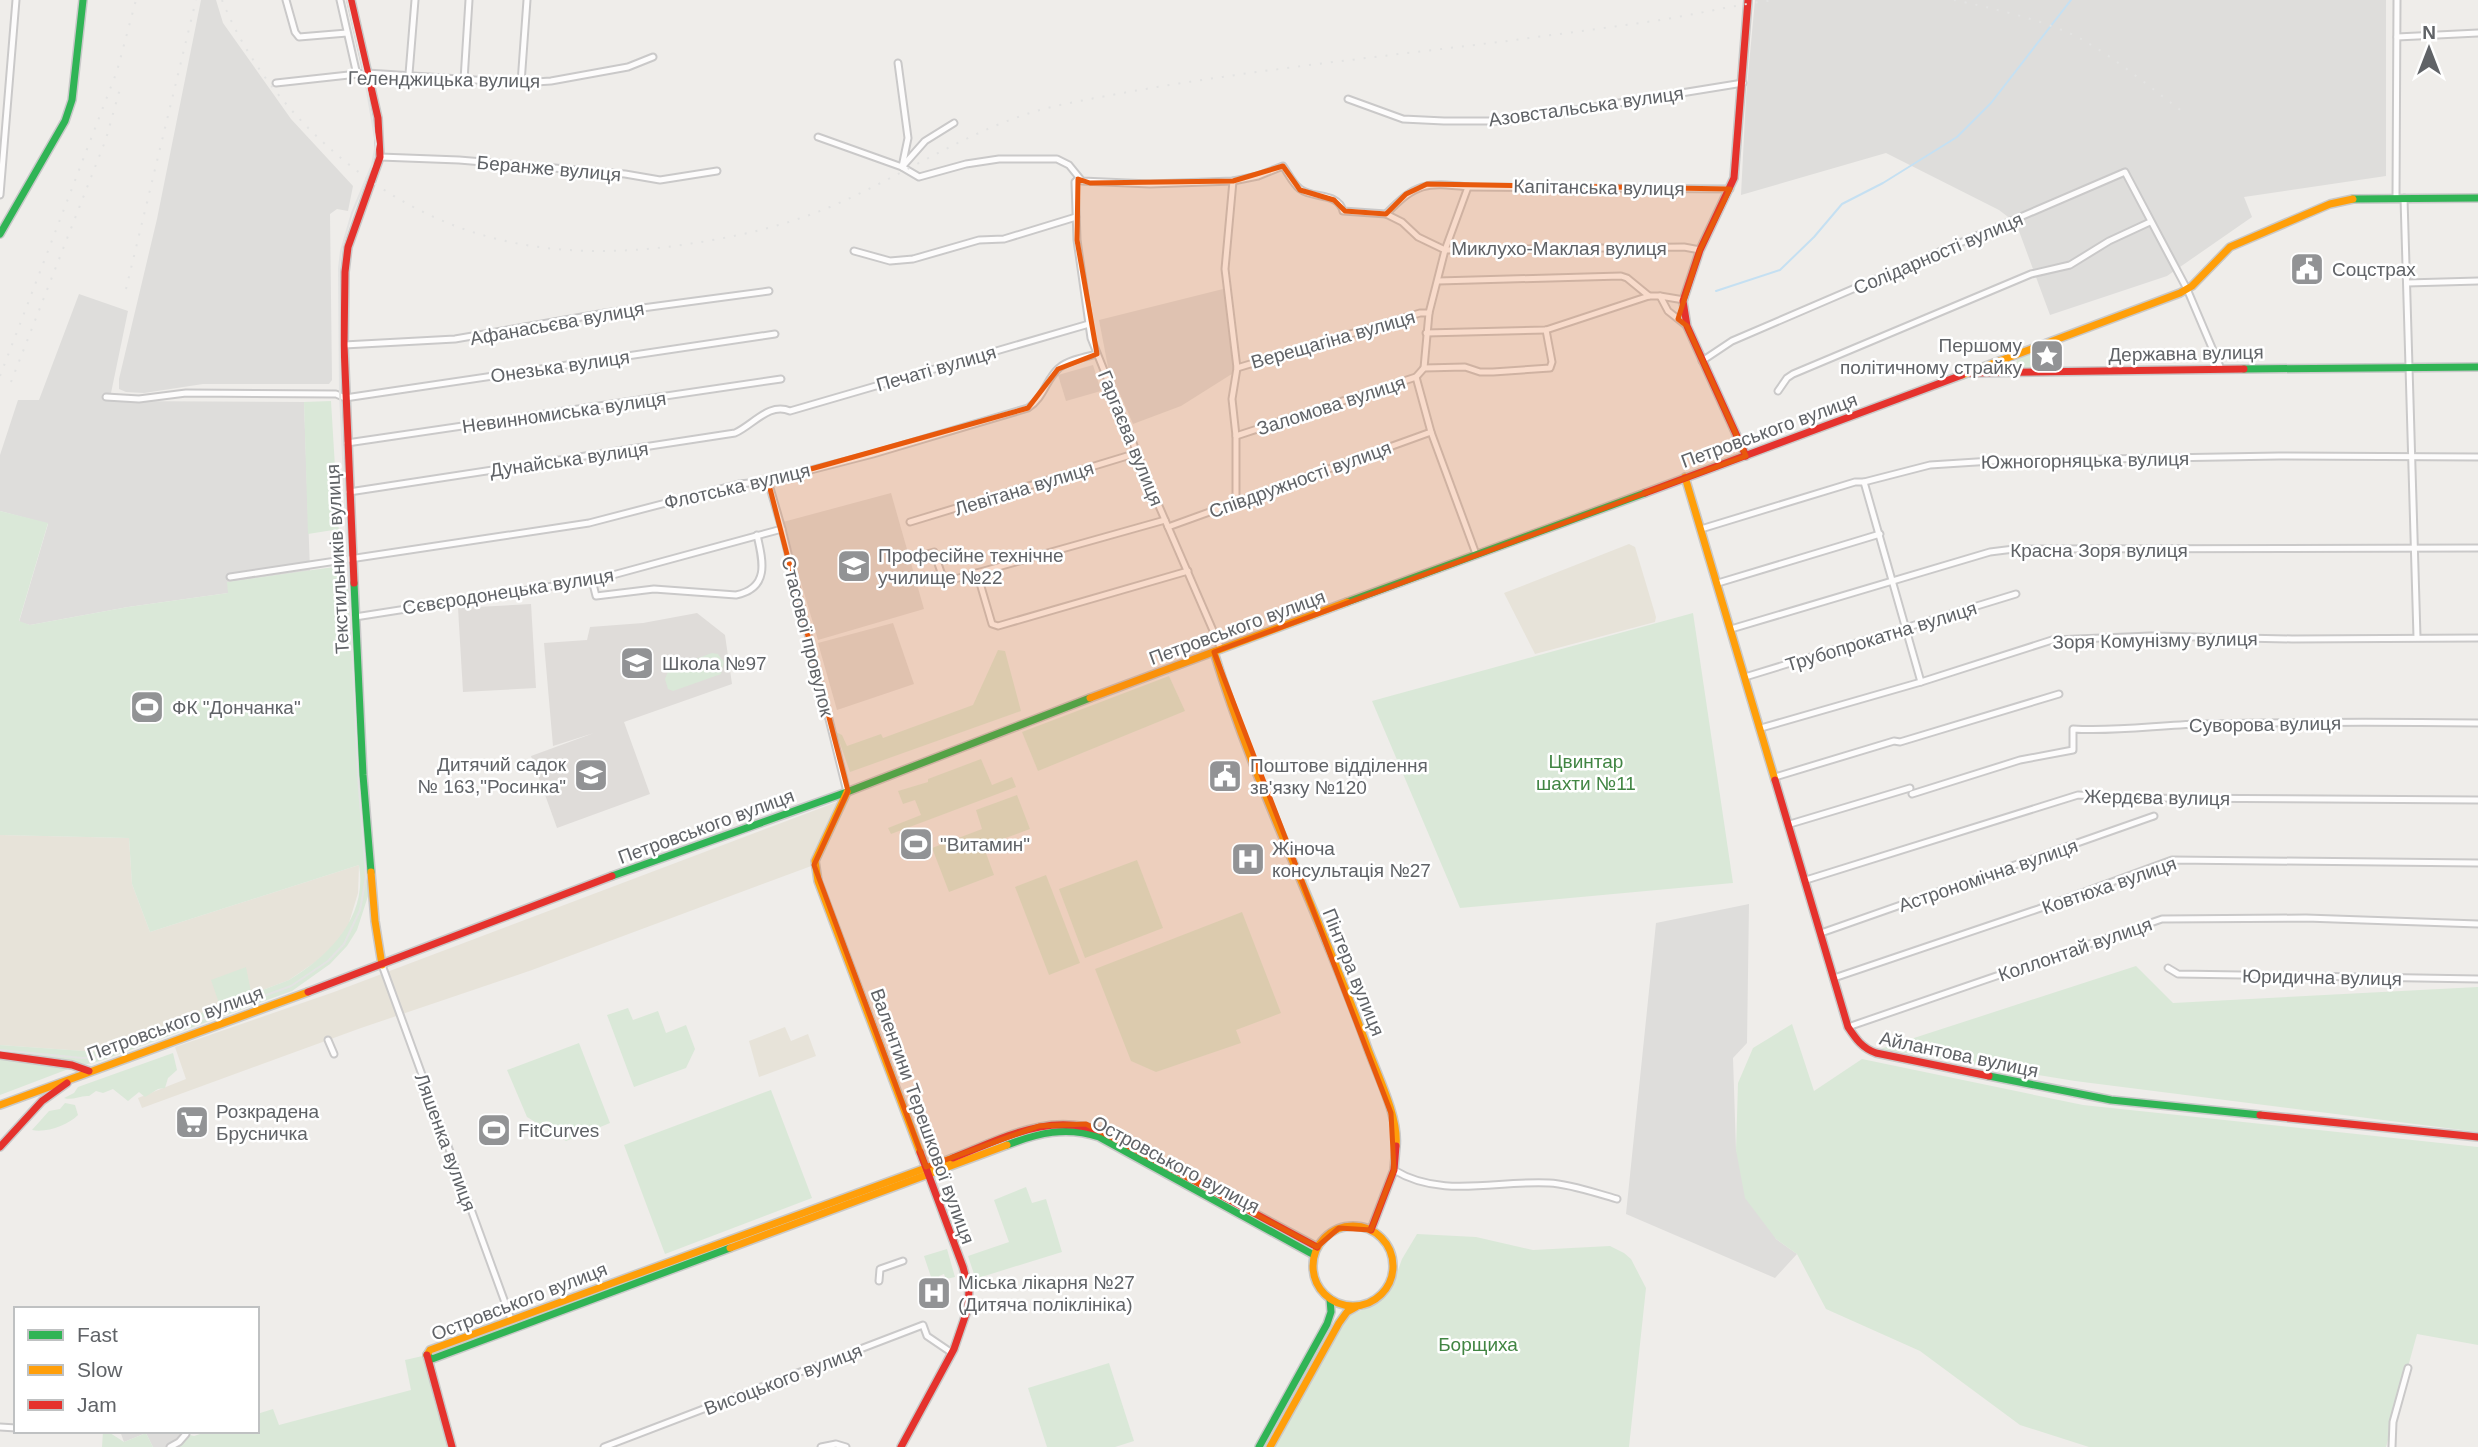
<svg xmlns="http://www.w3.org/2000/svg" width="2478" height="1447" viewBox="0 0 2478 1447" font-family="Arial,sans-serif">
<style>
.commercial{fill:#e7e3d9}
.industrial{fill:#dedddb}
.education{fill:#dfdcd9}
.green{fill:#dae8d8}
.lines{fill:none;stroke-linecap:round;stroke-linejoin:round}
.stream{stroke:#c5e0f2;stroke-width:2}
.street-casing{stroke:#cac9c9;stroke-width:9}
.fast-casing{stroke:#c9c9c9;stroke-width:10}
.slow-casing{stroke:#c9c9c9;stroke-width:10}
.jam-casing{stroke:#c9c9c9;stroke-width:10}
.street{stroke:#fdfcfc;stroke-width:5}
.fast{stroke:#30b455;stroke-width:7}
.slow{stroke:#ff9f0a;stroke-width:7}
.jam{stroke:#e5322d;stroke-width:7}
.tram{stroke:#e3e3e2;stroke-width:2}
.rail{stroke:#e3e3e2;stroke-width:2;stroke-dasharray:2 9;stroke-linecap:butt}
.marked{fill:#e8590c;fill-opacity:0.2;stroke:#e8590c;stroke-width:5;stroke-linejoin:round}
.labels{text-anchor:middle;stroke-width:5;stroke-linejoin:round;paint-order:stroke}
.street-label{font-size:19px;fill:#606367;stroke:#fff}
.poi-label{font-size:19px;fill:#606367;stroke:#fff;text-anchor:start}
.park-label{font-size:19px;fill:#418543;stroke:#fff}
</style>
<rect width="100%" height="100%" fill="#efedea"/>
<g class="commercial">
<path d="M1629,544L1635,547L1656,617L1655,622L1535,654L1504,593Z"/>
<path d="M842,800L814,865L532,970L361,1028L142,1108L138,1098L186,1079L175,1047L334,992Z"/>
<path d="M0,835L129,838L132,884L150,932L359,865L358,893L348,926L339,940L324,956L289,980L98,1052L0,1045Z"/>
<path d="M785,1027L791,1041L808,1034L816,1056L759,1077L749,1041Z"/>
</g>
<g class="industrial">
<path d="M201,0H216L223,23L291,119L353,186L348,211L337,209L330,214L332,380L329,384H203L144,393L126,392L119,389V379L157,219Z"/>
<path d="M1755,0H2386V176L2244,197L2252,217L2167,276L2050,315L2016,223L1999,210L1886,153L1741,195L1746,97Z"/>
<path d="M1227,288L1235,372L1181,406L1133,424L1108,367L1099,320Z"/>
<path d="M79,294L128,311L111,393L112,401L304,402L310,571L228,582V593L128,607L30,625L19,622L48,524L0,511V455L18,400H39Z"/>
<path d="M1093,365L1101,391L1066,401L1058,375Z"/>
<path d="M1749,904L1747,1043L1733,1058L1736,1150L1776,1239L1797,1254L1775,1278L1626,1214L1656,923Z"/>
<path d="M120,1431H183L186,1434L170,1447H153L146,1433L124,1442Z"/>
</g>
<g class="education">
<path d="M891,493L924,609L818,640L783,522Z"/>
<path d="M531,604L536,688L463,692L458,608Z"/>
<path d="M697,613L725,635L732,684L624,722L650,794L557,828L531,756L594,733L553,746L544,643L587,640L590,627L643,623Z"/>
<path d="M893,623L914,684L837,710L818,643Z"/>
</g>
<g class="green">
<path d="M2039,350L2053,352L2059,365L2020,368L2016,366L2017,359Z"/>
<path d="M331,401L340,550H335L333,530L308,534L304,402Z"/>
<path d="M0,511L48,523L19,621L30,625L128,607L228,593L227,582L341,566L342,584L354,585L370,890L357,930L347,946L330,964L292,991L100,1061L71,1068L0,1095V1045L98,1052L289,980C329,956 368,917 359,865L150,932L132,884L129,838L0,835Z"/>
<path d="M1693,613L1733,883L1460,908L1372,701Z"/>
<path d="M998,650L1005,651L1021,711L850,772L836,732L842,735L847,746L881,734L883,738L973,705Z"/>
<path d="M712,653L718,654L724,662L721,674L673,691L668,689L665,679L669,669Z"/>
<path d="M1169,676L1185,711L1038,771L1022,732Z"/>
<path d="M981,759L992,785L1012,777L1016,787L891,834L888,828L921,815L915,800L903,804L898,791L928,782V779Z"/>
<path d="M1017,795L1030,829L995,842L997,848L986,853L994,875L949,892L932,848L982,829L976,810Z"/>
<path d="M1137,860L1163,928L1085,958L1059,889Z"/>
<path d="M1046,875L1080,963L1049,975L1015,887Z"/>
<path d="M1242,912L1281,1013L1236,1030L1241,1043L1156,1072L1131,1061L1095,969Z"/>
<path d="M2136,966L2173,1003L2478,987V1132L2075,1081L1880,1049Z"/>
<path d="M246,967L251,992L219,1003L211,980Z"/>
<path d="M628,1008L633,1020L658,1011L666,1033L686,1025L695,1049L686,1068L634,1087L607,1015Z"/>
<path d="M1792,1024L1814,1091L1862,1059L2083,1105L2478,1147V1345L2417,1334L2386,1447H2089L2020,1425L1920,1351L1826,1309L1797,1254L1776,1239L1745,1198L1736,1150L1738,1083L1753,1048Z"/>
<path d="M579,1043L610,1123L566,1141L527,1117L507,1070Z"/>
<path d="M173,1053L177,1070L168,1078L165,1088L158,1089L145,1097L139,1092L128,1101L113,1089L103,1093L96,1091L89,1096C80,1095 73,1101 64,1098L74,1093L78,1087Z"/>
<path d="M771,1090L812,1198L665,1254L624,1145Z"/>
<path d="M65,1103L75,1105L78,1115C68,1125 47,1133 32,1130L49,1111L60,1109Z"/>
<path d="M1026,1187L1032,1203L1046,1199L1062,1252L978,1278L975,1277L968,1256L1009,1242L994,1200Z"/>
<path d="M1417,1234L1476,1237L1533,1250L1610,1246L1624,1253L1631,1259L1646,1288L1629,1447H1275L1342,1325L1350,1315L1374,1305L1390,1292L1402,1259Z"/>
<path d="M947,1249L955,1277L946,1279L944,1274L939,1276L941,1281L933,1283L924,1256Z"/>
<path d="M427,1355L452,1447H170L186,1434L194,1436L209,1431H257V1414L273,1409L279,1425L411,1390L405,1360Z"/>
<path d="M1109,1363L1134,1441L1115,1447H1047L1028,1388Z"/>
<path d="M103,1431H107L124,1442L146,1433L153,1447H102Z"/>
</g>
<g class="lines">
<path class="stream" d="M1716,291L1780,270L1814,237L1842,204L1883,183L1957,137L1991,103L2071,0"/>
<g class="street-casing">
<g id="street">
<path d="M286,0L295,32L299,37L347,33"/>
<path d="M340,0L357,75"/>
<path d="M2397,37L2478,33"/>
<path d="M409,74L415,0"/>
<path d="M464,80L469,0"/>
<path d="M276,83L367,73L521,83L551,81L628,67L653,57"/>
<path d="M521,83L527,0"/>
<path d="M1348,99L1403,119L1444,121H1508L1743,83"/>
<path d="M954,123L925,141L902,167L919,177L966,164L999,159H1057L1069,165L1082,181L1150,184L1233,181L1258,176L1283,166C1288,173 1293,184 1300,189C1313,199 1338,192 1343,211L1386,214C1416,183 1425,182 1468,187L1730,189"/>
<path d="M818,137L902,167L908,138L898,63"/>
<path d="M380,157L459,160L625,174L660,180L717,171"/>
<path d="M1078,179L1075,182L1077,240L1091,338L1149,483L1221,649"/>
<path d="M1233,181L1225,269L1237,368L1232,399L1236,436V502"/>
<path d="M0,195L16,0"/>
<path d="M2396,198L2397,0"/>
<path d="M2404,198L2417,637"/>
<path d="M1386,214L1402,222L1418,237L1445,250L1684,247L1700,250"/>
<path d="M854,251L890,261L913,259L979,240L1004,239L1076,217"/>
<path d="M1438,281L1621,276L1627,278L1649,296"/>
<path d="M2407,283L2478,281"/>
<path d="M1660,296L1668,311L1687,326"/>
<path d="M1426,333L1546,330L1649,296H1660L1684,300"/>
<path d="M344,345L455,339L605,313L769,291"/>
<path d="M1702,361L1732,341L2125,172L2187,289L2221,369"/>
<path d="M1237,368L1420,313H1429"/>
<path d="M1424,368L1429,313L1445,250L1468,187"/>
<path d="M1416,377L1431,432L1476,554"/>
<path d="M1778,391L1787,378L1793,374L2031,274L2070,265L2109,241L2150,222"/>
<path d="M106,397L139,399L186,393L336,394L345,398L775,334"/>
<path d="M1236,436L1416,377L1424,368L1465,367L1480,372H1493L1550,368L1552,362L1546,330"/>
<path d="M347,443L781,379"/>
<path d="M768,481L782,529L847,792"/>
<path d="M1864,482L1921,682"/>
<path d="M349,492L735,433C753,425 769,402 790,411L1089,324"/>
<path d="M910,522L1137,453"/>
<path d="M1168,527L1431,432"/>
<path d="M1701,529L1855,482H1864L1930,465L1992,461L2279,456L2478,457"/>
<path d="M920,556L934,552L943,578L948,581L1165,520"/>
<path d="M977,573L992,624L998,626L1188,571"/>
<path d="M230,577L589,523L739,484L768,481L873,454L1028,408C1044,398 1046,379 1059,368C1068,360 1085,357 1097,354"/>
<path d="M592,580L596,596L654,589L736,595C770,588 763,561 757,535"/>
<path d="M1718,583L1880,534"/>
<path d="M355,617L598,579L782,529"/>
<path d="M1731,629L1990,552L2014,549L2478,548"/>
<path d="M1745,677L2016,594"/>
<path d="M1761,728L1921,682L2052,640L2151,636L2292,639L2478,638"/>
<path d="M1775,777L1894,741L1900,742L2059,694"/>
<path d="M1912,794L2020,760L2073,750V729C2115,732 2158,725 2200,724C2293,722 2385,722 2478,723"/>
<path d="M1790,824L1910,788"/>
<path d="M1806,880L2078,795L2152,798L2478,800"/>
<path d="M1821,933L2154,816"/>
<path d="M382,965L511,1319"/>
<path d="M2168,968L2178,974L2478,979"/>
<path d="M1834,978L2038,909L2172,860L2478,863"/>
<path d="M1848,1027L2162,919L2306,918L2478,924"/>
<path d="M328,1040L334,1054"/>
<path d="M1394,1170C1441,1199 1497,1180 1549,1183C1571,1184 1595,1193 1617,1199"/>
<path d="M879,1281L880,1269L903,1261"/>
<path d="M0,1427L16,1428"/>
<path d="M170,1447L179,1442L186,1434"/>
<path d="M604,1447L923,1325L927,1336L952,1353"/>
<path d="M821,1447L836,1444L846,1447"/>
<path d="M2392,1447L2393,1422L2408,1368"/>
</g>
</g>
<g class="fast-casing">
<g id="fast">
<path d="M2353,199L2478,198"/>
<path d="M0,234L65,121L72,100L83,0"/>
<path d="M2244,369L2478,367"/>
<path d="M354,583L363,775L371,872"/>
<path d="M1347,602L1645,493"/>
<path d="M612,876L847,792L1090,698"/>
<path d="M1989,1076L2111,1100L2260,1115"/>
<path d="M1007,1145C1038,1133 1066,1126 1099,1137L1314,1255"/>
<path d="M427,1355L432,1359L730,1248"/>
<path d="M1259,1447L1327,1324L1331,1312L1330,1299"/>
</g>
</g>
<g class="slow-casing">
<g id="slow">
<path d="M1962,375L2180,293L2192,286L2230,247L2330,204L2353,199"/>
<path d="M1685,477L1775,780"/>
<path d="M1214,652C1255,788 1321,916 1368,1049C1378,1076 1399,1118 1396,1146"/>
<path d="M1090,698L1347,602"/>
<path d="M847,792L815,861L818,881L920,1152"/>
<path d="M371,872L375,921L382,965"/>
<path d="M0,1105L308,992"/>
<circle cx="1353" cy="1266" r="40"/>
<path d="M730,1248L1007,1145"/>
<path d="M427,1355L430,1350L953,1158"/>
<path d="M1270,1447L1339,1323L1347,1312L1356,1307"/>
</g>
</g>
<g class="jam-casing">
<g id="jam">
<path d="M351,0L378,118L380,157L348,247L345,272L344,345L354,583"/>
<path d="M1970,373L2244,369"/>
<path d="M1746,456L1687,326L1683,301L1700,250L1734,178L1748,0"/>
<path d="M1645,493L1962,375"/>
<path d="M1775,780L1848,1027C1856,1039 1862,1048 1876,1053L1989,1076"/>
<path d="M308,992L612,876"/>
<path d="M0,1055L72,1065L89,1071"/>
<path d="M2260,1115L2478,1137"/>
<path d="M0,1147L42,1101L67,1083"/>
<path d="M953,1158C1005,1138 1050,1111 1106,1133L1317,1247"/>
<path d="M1371,1230L1394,1170L1396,1146"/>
<path d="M427,1355L452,1447"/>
<path d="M901,1447L954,1349L968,1308L969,1290L963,1267L920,1152"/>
</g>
</g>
<use href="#street" class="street"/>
<use href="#fast" class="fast"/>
<use href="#slow" class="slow"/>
<use href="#jam" class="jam"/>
<path class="tram" d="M0,1050L82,1058L99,1057L291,986L328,961L344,944L360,910L366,877L358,776L340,394L339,268L341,251L352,213L372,165L376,144L364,73L347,0"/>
<g class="rail">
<path d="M222,0C244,55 282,105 325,144C431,241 549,265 688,244C729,238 772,229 812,214C896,183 971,124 1060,105C1210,74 1363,59 1515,40C1565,33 1616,27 1666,19C1703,13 1739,4 1775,0"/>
<path d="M1954,0C1992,8 2049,21 2083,40C2118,60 2151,88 2183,112"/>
<path d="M126,289L196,0"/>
<path d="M0,376L117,71L136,0"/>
<path d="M11,382L106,139L121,85"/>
</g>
</g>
<path class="marked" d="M1283,166L1300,190L1334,200L1345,211L1386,214L1406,194L1427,184L1730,189L1700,250L1678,319L1687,326L1746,456L1214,652L1391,1113L1394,1170L1371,1230L1339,1228L1317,1247L1086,1124L1039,1126L926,1167L814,865L848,791L768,481L1028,408L1058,369L1097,354L1077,240L1078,179L1090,183L1233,181Z"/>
<defs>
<g id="civic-square" transform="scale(1.75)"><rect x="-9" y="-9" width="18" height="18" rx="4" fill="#929395" stroke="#fff"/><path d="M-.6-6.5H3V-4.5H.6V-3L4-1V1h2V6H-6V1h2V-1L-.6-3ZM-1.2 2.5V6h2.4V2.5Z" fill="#fff"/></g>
<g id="sight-square" transform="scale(1.75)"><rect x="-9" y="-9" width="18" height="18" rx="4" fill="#929395" stroke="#fff"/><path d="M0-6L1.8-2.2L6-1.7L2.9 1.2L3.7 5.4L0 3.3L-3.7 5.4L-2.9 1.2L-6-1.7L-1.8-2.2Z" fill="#fff"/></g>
<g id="university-square" transform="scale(1.75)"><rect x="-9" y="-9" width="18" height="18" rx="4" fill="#929395" stroke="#fff"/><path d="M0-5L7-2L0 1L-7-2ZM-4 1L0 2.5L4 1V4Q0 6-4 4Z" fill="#fff"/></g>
<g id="school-square" transform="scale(1.75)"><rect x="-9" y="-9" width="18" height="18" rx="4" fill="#929395" stroke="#fff"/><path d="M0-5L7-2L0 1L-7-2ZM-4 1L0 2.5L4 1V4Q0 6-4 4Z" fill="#fff"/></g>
<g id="stadium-square" transform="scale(1.75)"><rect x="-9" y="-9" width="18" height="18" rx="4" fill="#929395" stroke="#fff"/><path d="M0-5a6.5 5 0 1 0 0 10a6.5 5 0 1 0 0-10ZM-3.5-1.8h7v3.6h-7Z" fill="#fff"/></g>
<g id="hospital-square" transform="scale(1.75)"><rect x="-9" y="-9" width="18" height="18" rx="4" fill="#929395" stroke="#fff"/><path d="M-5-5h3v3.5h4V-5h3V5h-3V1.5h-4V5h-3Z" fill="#fff"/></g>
<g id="supermarket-square" transform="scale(1.75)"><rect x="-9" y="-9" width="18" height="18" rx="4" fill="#929395" stroke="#fff"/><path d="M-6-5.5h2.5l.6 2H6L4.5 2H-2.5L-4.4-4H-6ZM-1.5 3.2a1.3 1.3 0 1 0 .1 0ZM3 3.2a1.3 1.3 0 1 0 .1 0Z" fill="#fff"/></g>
</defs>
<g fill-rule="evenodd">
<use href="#civic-square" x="2307" y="269"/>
<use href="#sight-square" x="2047" y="356"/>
<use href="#university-square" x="854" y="566"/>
<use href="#school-square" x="637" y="663"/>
<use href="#stadium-square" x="147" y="707"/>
<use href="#school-square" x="591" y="775"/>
<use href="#civic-square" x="1225" y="776"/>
<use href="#stadium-square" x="916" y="844"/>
<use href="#hospital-square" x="1248" y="859"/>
<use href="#supermarket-square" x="192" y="1122"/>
<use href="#stadium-square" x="494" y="1130"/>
<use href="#hospital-square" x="934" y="1293"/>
</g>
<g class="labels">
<g class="street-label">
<text transform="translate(444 79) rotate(1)" y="7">Геленджицька вулиця</text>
<text transform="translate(1586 106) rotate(-8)" y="7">Азовстальська вулиця</text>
<text transform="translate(549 168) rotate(5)" y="7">Беранже вулиця</text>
<text transform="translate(1599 187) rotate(1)" y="7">Капітанська вулиця</text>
<text x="1559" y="255">Миклухо-Маклая вулиця</text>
<text transform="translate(1938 253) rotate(-23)" y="7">Солідарності вулиця</text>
<text transform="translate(557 323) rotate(-10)" y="7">Афанасьєва вулиця</text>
<text transform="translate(1333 339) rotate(-16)" y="7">Верещагіна вулиця</text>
<text transform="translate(2186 353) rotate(-1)" y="7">Державна вулиця</text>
<text transform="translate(560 366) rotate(-8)" y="7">Онезька вулиця</text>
<text transform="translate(936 368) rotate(-16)" y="7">Печаті вулиця</text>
<text transform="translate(1331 405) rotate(-18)" y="7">Заломова вулиця</text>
<text transform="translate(564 412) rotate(-8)" y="7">Невинномиська вулиця</text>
<text transform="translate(1769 430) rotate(-20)" y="7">Петровського вулиця</text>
<text transform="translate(1131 438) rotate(68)" y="7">Гаргаєва вулиця</text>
<text transform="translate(569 459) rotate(-8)" y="7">Дунайська вулиця</text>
<text transform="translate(2085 460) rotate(-1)" y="7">Южногорняцька вулиця</text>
<text transform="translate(1300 479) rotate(-20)" y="7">Співдружності вулиця</text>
<text transform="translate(737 486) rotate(-13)" y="7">Флотська вулиця</text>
<text transform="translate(1024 488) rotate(-17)" y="7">Левітана вулиця</text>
<text x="2099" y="557">Красна Зоря вулиця</text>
<text transform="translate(337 559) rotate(-93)" y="7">Текстильників вулиця</text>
<text transform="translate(508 591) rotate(-9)" y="7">Сєвєродонецька вулиця</text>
<text transform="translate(1237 627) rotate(-20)" y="7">Петровського вулиця</text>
<text transform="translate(808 636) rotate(76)" y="7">Стасової провулок</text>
<text transform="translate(1881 636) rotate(-17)" y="7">Трубопрокатна вулиця</text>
<text transform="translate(2155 640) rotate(-1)" y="7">Зоря Комунізму вулиця</text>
<text transform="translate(2265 724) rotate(-1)" y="7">Суворова вулиця</text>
<text transform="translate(2157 797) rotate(1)" y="7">Жердєва вулиця</text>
<text transform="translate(706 826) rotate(-20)" y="7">Петровського вулиця</text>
<text transform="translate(1988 875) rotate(-19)" y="7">Астрономічна вулиця</text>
<text transform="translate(2109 885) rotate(-19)" y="7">Ковтюха вулиця</text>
<text transform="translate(2075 949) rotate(-19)" y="7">Коллонтай вулиця</text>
<text transform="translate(1354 972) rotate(68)" y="7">Пінтера вулиця</text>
<text transform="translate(2322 977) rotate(1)" y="7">Юридична вулиця</text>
<text transform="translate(175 1023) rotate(-20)" y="7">Петровського вулиця</text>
<text transform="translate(1959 1054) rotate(12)" y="7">Айлантова вулиця</text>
<text transform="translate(923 1116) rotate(70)" y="7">Валентини Терешкової вулиця</text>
<text transform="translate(446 1142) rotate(70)" y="7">Ляшенка вулиця</text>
<text transform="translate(1176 1164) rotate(28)" y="7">Островського вулиця</text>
<text transform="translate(519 1301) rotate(-21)" y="7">Островського вулиця</text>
<text transform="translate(783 1379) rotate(-21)" y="7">Висоцького вулиця</text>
</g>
<g class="poi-label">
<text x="2332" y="276">Соцстрах</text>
<text x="2022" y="352" text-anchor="end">Першому<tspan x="2022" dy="22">політичному страйку</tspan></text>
<text x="878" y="562">Професійне технічне<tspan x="878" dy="22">училище №22</tspan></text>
<text x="662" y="670">Школа №97</text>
<text x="172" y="714">ФК "Дончанка"</text>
<text x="566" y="771" text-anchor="end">Дитячий садок<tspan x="566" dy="22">№ 163,"Росинка"</tspan></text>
<text x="1250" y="772">Поштове відділення<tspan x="1250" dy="22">зв'язку №120</tspan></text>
<text x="940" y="851">"Витамин"</text>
<text x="1272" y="855">Жіноча<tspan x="1272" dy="22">консультація №27</tspan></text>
<text x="216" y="1118">Розкрадена<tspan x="216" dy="22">Брусничка</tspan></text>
<text x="518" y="1137">FitCurves</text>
<text x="958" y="1289">Міська лікарня №27<tspan x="958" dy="22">(Дитяча поліклініка)</tspan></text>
</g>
<g class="park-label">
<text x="1586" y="768">Цвинтар<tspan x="1586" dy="22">шахти №11</tspan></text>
<text x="1478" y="1351">Борщиха</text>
</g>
</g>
<rect x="14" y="1307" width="245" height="126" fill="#ffffff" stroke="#bfc1c2" stroke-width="2"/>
<rect x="28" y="1330" width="35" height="10" fill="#30b455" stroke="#bfc1c2" stroke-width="2"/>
<text x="77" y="1342" font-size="21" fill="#606367">Fast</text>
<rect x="28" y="1365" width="35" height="10" fill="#ff9f0a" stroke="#bfc1c2" stroke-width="2"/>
<text x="77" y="1377" font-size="21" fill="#606367">Slow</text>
<rect x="28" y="1400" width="35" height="10" fill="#e5322d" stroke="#bfc1c2" stroke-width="2"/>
<text x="77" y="1412" font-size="21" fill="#606367">Jam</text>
<g transform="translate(2429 49)" stroke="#ffffff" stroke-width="5" paint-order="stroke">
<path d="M0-5L12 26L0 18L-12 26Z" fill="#606367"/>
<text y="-10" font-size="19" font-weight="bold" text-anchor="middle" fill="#606367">N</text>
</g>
</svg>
